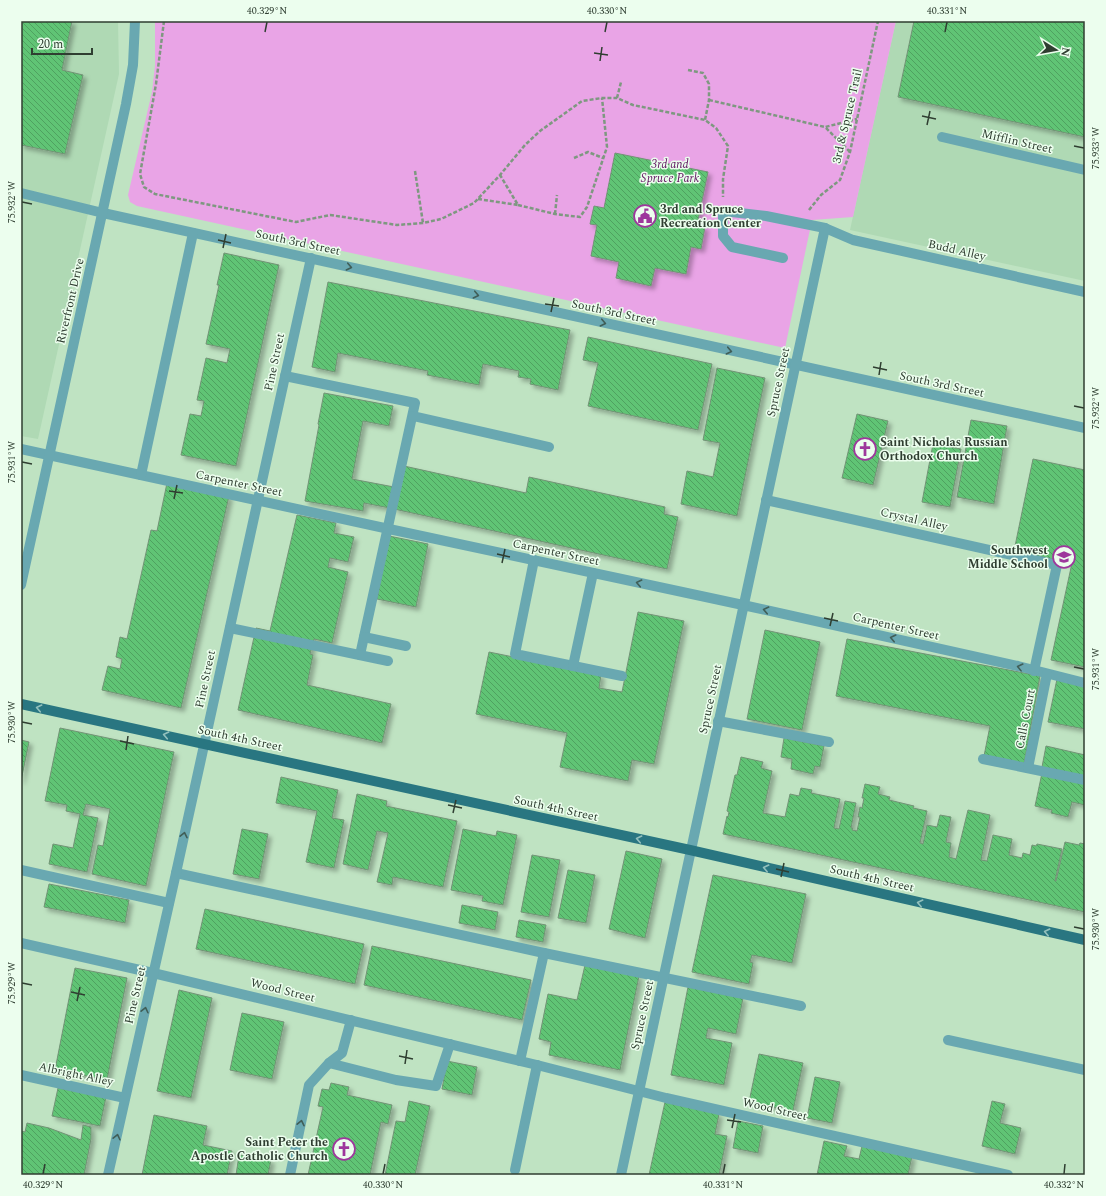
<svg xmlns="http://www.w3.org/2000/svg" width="1106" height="1196" viewBox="0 0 1106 1196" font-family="Spectral,serif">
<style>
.built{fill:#afd9b4}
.green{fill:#e9a4e6}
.building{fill:url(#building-back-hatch);stroke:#729376;filter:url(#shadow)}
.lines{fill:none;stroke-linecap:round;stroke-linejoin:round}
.path{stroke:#7e9880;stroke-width:2.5;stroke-dasharray:4 2;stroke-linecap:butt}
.minor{stroke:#69a8b1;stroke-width:10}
.major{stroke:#297681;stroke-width:10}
.oneway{stroke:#405e57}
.oneway2{stroke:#94c1bd}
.ticks{fill:none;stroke:#2f3e31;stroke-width:1.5}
.labels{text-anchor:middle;stroke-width:3;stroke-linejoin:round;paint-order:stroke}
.street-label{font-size:12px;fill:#2f3e31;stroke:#ecfeee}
.park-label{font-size:12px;font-style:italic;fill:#5e115e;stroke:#ecfeee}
.poi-label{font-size:12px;font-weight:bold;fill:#2f3e31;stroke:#ecfeee;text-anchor:start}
.neatline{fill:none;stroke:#2f3e31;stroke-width:1.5}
.ticks-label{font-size:10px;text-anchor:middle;fill:#2f3e31}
</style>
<defs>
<pattern id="building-back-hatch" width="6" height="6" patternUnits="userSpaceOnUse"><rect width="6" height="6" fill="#61c474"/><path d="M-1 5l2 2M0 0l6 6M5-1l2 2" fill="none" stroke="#50a160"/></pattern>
<filter id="shadow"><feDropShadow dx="3.5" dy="3.5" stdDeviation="2" flood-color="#0004"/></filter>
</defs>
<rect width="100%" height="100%" fill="#bfe3c2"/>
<g class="built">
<path d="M21,21H118L119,74L38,439L21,436Z"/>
<path d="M896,21H1085V281L850,230Z"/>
</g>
<path class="green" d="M155,21H896L853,217L812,220L785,348L137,206L130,202L128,195L152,92L155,65Z"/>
<g class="building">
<path d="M21,21H72L62,70L83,75L65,154L21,145Z"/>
<path d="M914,21H1085V137L898,97Z"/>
<path d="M615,153L708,172L697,225L705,227L701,249L691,247L686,274L655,268L651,286L616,278L619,262L591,256L597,225L590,224L594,206L604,208Z"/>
<path d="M224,253L279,265L236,466L181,455L190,414L201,416L204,401L197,400L206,358L227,363L230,349L206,344L219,285H217Z"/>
<path d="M328,282L570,330L558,390L530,384L531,379L518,377L519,371L483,364L479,385L427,375L428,371L338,353L335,372L312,367Z"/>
<path d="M588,337L712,364L698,430L588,406L598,363L583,360Z"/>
<path d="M717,368L765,378L737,516L681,504L687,471L713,477L720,443L703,440Z"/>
<path d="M324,393L393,406L389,426L363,421L352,479L394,487L390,508L364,503L363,511L305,501L319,425L318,424Z"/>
<path d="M857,414L888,421L873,485L842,478Z"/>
<path d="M971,420L1007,426L994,504L957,497Z"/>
<path d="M933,444L961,449L950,507L922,502Z"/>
<path d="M1033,459L1085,470V667L1051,660L1072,563L1014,551Z"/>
<path d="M404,466L526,493L529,477L665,507L664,514L678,517L667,569L394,509Z"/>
<path d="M167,483L229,496L181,708L102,690L108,666L120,669L122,659L116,657L120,637L127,639L151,530L157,531Z"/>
<path d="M297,515L336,523L334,533L354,537L348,562L330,558L328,567L348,572L332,643L314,639L310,654L313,655L307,685L391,704L382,743L238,710L256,628L270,631Z"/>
<path d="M389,536L428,544L416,607L377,599Z"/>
<path d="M638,612L684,621L654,764L632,760L628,781L560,767L567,733L476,714L489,652L601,675L599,688L622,692Z"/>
<path d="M765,630L820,642L802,730L747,719Z"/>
<path d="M847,639L1040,676L1024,764L984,756L990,726L836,696Z"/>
<path d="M1057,679L1085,685V729L1048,722Z"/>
<path d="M60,728L174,752L146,886L92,874L98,845L103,846L110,809L86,804L83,815L98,818L87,872L49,864L53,844L73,848L80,814L66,811L67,805L45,801Z"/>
<path d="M784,738L824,746L820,767L815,766L813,774L791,769L792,759L781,757Z"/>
<path d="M21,740L29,742L21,781Z"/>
<path d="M1046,746L1085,755V777L1042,767Z"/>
<path d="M741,757L763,762L761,768L772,771L763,813L785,817L790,794L799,796L801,788L812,790L811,793L840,799L834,828L839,829L845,801L856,803L851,828H853L852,830L857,831L860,817H858L860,807L862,808L864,798H862L865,784L880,787L878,794L890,797L889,800L914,806L913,808L927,811L920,843L923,844L927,825L937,827L940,815L951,817L946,842L951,843L949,857L956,859L968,810L990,815L981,860L987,861L993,835L1012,839L1009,855L1022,858L1023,853L1030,855L1032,845L1036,846L1037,844L1062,849L1055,881H1056L1065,842L1079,845L1080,843L1085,844V912L723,834L727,816L728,817L729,812L727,811L735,775H737Z"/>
<path d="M1042,773L1085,782V805L1072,802L1068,817L1051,813L1052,810L1035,806Z"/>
<path d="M281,777L338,790L332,818L344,820L334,868L306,862L317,811L276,803Z"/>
<path d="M357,794L387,801L386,806L457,821L443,887L393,877L392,885L377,882L388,833L377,831L368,870L343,864Z"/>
<path d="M242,829L268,834L259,879L233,874Z"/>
<path d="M463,829L496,836L497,831L517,835L503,905L482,901L483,896L451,890Z"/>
<path d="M626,851L662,859L645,938L609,929Z"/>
<path d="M532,855L560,860L549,917L521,912Z"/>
<path d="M568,870L595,875L586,923L558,918Z"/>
<path d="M713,875L806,894L792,963L752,955L750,962L753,963L749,984L692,972Z"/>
<path d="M49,884L129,900L125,923L44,907Z"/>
<path d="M462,905L498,912L495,930L459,923Z"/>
<path d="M205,909L364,944L355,984L196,949Z"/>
<path d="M519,920L546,925L543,942L516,937Z"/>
<path d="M372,946L531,980L522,1020L364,985Z"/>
<path d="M585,965L639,976L620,1070L549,1055L551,1042L539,1039L548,994L577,1000Z"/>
<path d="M75,968L127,978L107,1080L55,1070Z"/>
<path d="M688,987L743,998L736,1034L708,1028L706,1038L732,1043L724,1085L671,1075Z"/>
<path d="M179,990L212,998L191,1098L157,1091Z"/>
<path d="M242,1013L284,1022L272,1079L230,1070Z"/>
<path d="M759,1054L803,1063L793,1111L749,1102Z"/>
<path d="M447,1061L477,1067L472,1095L442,1089Z"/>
<path d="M815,1077L840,1082L832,1123L807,1118Z"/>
<path d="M331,1083L349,1087L347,1095L392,1105L388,1124L381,1122L370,1175H308L323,1107L318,1106L322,1089L329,1090Z"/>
<path d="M58,1088L106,1097L100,1126L52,1116Z"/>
<path d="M409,1101L430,1106L415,1175H385L396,1121L405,1122Z"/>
<path d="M992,1101L1005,1104L1000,1123L1021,1128L1015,1154L982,1146Z"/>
<path d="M665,1102L719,1114L715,1134L727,1136L719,1175H649Z"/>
<path d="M154,1115L207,1126L203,1145L232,1151L227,1175H142Z"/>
<path d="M738,1121L763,1126L758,1153L733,1148Z"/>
<path d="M27,1123L49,1128L81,1140L83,1125L91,1127V1139L84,1175H21V1131L25,1132Z"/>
<path d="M824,1141L847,1146L844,1156L859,1159L862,1146L912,1156L908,1175H817Z"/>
<path d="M239,1155L271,1160L268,1175H236Z"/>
</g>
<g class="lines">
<g class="path">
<path d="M164,21L156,84L140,174L144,187L155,194L296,222L330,215L397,225L423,223L441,219L474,203L500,175L525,145L540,131L582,101L602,98H617L633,105L705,120L716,128L728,146L723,179V197"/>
<path d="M688,70L703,73L709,84V100L705,120"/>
<path d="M617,98L621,82"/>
<path d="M709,100L825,127"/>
<path d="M850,152L825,127L857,119"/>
<path d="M574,158L588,152L603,158"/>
<path d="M415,171L423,223"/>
<path d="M478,199L518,205L500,175"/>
<path d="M518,205L555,214L580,217L587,207L607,147L602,98"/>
<path d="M809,210L821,195L840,180L850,152L878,21"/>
<path d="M555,214L557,195"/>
</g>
<g class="minor">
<path d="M942,137L1085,170"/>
<path d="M21,193L103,213L1085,428"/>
<path d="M783,258L732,247L723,236V211L766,216L825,228L853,240L1085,292"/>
<path d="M285,376L415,403L360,655"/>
<path d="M413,416L549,447"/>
<path d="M21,449L389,529L743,605L1018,666L1085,683"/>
<path d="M141,475L193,233"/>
<path d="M766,500L1057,565L1034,671"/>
<path d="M534,560L515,654L622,676"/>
<path d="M21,585L126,104L133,65L135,21"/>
<path d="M230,628L388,661"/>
<path d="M364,637L406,646"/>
<path d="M573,666L593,573"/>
<path d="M718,721L829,742"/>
<path d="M983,759L1085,780"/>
<path d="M1028,768L1047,674"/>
<path d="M21,870L169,903"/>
<path d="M176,873L544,953L801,1006"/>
<path d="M21,943L153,973L537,1065L666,1098L1008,1175"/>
<path d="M948,1040L1085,1070"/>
<path d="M520,1061L544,953"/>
<path d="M329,1063L396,1080L436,1086L450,1044"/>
<path d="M21,1075L125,1098"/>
<path d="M515,1170L537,1065"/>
<path d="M108,1175L176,873L311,258"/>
<path d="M290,1175L309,1085L329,1063L342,1053L351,1020"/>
<path d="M621,1175L825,228"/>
</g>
<path class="major" d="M21,704L690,850L1085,940"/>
</g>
<defs><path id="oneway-chevron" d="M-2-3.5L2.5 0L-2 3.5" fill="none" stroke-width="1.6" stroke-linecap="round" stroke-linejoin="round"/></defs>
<g class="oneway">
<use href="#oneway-chevron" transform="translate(349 267) rotate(12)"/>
<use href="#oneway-chevron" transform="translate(476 295) rotate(12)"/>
<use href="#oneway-chevron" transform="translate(603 323) rotate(12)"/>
<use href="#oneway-chevron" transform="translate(729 351) rotate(12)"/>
<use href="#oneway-chevron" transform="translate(639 583) rotate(-168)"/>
<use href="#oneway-chevron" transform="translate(766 610) rotate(-168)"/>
<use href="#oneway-chevron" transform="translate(893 638) rotate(-167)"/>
<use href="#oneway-chevron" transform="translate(1020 667) rotate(-166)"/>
<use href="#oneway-chevron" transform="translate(184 835) rotate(-78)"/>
<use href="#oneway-chevron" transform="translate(145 1010) rotate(-77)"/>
<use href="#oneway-chevron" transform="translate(301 1123) rotate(-78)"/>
<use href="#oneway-chevron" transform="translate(117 1137) rotate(-77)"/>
</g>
<g class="oneway2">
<use href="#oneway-chevron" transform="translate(39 708) rotate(-168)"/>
<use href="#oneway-chevron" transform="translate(166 735) rotate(-168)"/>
<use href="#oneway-chevron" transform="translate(639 839) rotate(-168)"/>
<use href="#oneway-chevron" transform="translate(766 868) rotate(-167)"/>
<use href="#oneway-chevron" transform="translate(920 903) rotate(-167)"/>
<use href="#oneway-chevron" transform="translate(1047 932) rotate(-167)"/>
</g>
<path class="ticks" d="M265,32L267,22M605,32L607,22M945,32L947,22M594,53L608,55M600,61L602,47M922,116L936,119M927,125L930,111M1074,146L1084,148M22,202L32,204M218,240L231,243M223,248L226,234M545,304L559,306M551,312L554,298M873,367L887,370M879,375L881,362M1074,406L1084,408M22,462L32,464M169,491L183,493M174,499L177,485M497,554L510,557M502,563L505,549M824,618L838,621M830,626L833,613M1074,667L1084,669M22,722L32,724M120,741L134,744M126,750L128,736M448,805L462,808M453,813L456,800M776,869L789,872M781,877L784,863M1074,927L1084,929M22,983L32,985M71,992L85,995M77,1001L80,987M399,1056L413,1059M405,1064L407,1050M727,1120L741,1122M732,1128L735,1114M43,1174L45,1164M383,1174L385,1164M723,1174L725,1164M1064,1174L1065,1164"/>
<defs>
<g id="civic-ring" transform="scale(1.15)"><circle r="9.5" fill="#ecfeee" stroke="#9d379c" stroke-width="1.5"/><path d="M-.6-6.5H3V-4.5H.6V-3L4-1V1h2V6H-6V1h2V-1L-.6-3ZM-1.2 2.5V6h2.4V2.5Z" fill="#9d379c"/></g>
<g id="church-ring" transform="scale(1.15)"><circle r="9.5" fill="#ecfeee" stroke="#9d379c" stroke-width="1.5"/><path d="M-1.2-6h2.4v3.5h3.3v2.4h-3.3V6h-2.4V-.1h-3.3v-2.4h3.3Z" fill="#9d379c"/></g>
<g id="school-ring" transform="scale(1.15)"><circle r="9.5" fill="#ecfeee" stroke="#9d379c" stroke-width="1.5"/><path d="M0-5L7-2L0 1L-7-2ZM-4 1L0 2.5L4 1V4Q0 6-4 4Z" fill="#9d379c"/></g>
</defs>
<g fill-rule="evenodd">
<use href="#civic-ring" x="645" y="216"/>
<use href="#church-ring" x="865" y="449"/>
<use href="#school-ring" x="1064" y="557"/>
<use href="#church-ring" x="344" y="1149"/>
</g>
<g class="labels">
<g class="street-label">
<text transform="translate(847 116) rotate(-77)" y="4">3rd &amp; Spruce Trail</text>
<text transform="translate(1017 141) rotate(13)" y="4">Mifflin Street</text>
<text transform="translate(298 242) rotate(12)" y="4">South 3rd Street</text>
<text transform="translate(957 250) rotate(13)" y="4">Budd Alley</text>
<text transform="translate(70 301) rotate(-77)" y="4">Riverfront Drive</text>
<text transform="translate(614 312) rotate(12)" y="4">South 3rd Street</text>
<text transform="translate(274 362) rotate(-78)" y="4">Pine Street</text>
<text transform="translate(778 382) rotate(-78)" y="4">Spruce Street</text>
<text transform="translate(942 384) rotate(12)" y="4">South 3rd Street</text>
<text transform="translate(239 483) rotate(12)" y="4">Carpenter Street</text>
<text transform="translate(914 519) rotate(13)" y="4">Crystal Alley</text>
<text transform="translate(556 552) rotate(12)" y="4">Carpenter Street</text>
<text transform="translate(896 626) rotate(13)" y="4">Carpenter Street</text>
<text transform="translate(205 679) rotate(-78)" y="4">Pine Street</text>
<text transform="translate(710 699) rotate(-78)" y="4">Spruce Street</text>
<text transform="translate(1025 719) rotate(-79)" y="4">Calls Court</text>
<text transform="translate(240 738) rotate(12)" y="4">South 4th Street</text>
<text transform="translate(556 808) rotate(12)" y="4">South 4th Street</text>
<text transform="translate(872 878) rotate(13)" y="4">South 4th Street</text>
<text transform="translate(283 990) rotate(14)" y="4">Wood Street</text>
<text transform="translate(135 995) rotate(-77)" y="4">Pine Street</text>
<text transform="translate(642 1015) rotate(-78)" y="4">Spruce Street</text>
<text transform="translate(76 1074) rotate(12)" y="4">Albright Alley</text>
<text transform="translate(775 1109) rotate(13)" y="4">Wood Street</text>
</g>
<g class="park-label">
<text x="670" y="168">3rd and<tspan x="670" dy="14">Spruce Park</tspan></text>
</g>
<g class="poi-label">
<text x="660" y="213">3rd and Spruce<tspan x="660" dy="14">Recreation Center</tspan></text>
<text x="880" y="446">Saint Nicholas Russian<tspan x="880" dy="14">Orthodox Church</tspan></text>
<text x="1048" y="554" text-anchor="end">Southwest<tspan x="1048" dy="14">Middle School</tspan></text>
<text x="328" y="1146" text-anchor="end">Saint Peter the<tspan x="328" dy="14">Apostle Catholic Church</tspan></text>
</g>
</g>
<rect width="1106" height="1196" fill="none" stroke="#ecfeee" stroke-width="44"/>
<g transform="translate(1056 50) rotate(101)" stroke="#ecfeee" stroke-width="3" paint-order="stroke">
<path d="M0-3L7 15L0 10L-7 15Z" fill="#2f3e31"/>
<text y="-6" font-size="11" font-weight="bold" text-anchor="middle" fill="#2f3e31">N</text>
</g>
<path d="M32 48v6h60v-6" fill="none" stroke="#2f3e31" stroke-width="2"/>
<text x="38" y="48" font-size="12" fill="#2f3e31" stroke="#ecfeee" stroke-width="3" paint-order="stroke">20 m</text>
<rect x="22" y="22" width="1062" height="1152" class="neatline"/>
<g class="ticks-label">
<text x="267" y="14">40.329°N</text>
<text x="607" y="14">40.330°N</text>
<text x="947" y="14">40.331°N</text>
<text transform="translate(1095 148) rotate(-90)" y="4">75.933°W</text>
<text transform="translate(11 202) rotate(-90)" y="4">75.932°W</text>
<text transform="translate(1095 408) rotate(-90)" y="4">75.932°W</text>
<text transform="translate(11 462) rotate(-90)" y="4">75.931°W</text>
<text transform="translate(1095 669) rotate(-90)" y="4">75.931°W</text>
<text transform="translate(11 722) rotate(-90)" y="4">75.930°W</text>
<text transform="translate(1095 929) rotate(-90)" y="4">75.930°W</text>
<text transform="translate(11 983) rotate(-90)" y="4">75.929°W</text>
<text x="43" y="1188">40.329°N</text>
<text x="383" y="1188">40.330°N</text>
<text x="723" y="1188">40.331°N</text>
<text x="1064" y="1188">40.332°N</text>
</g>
</svg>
